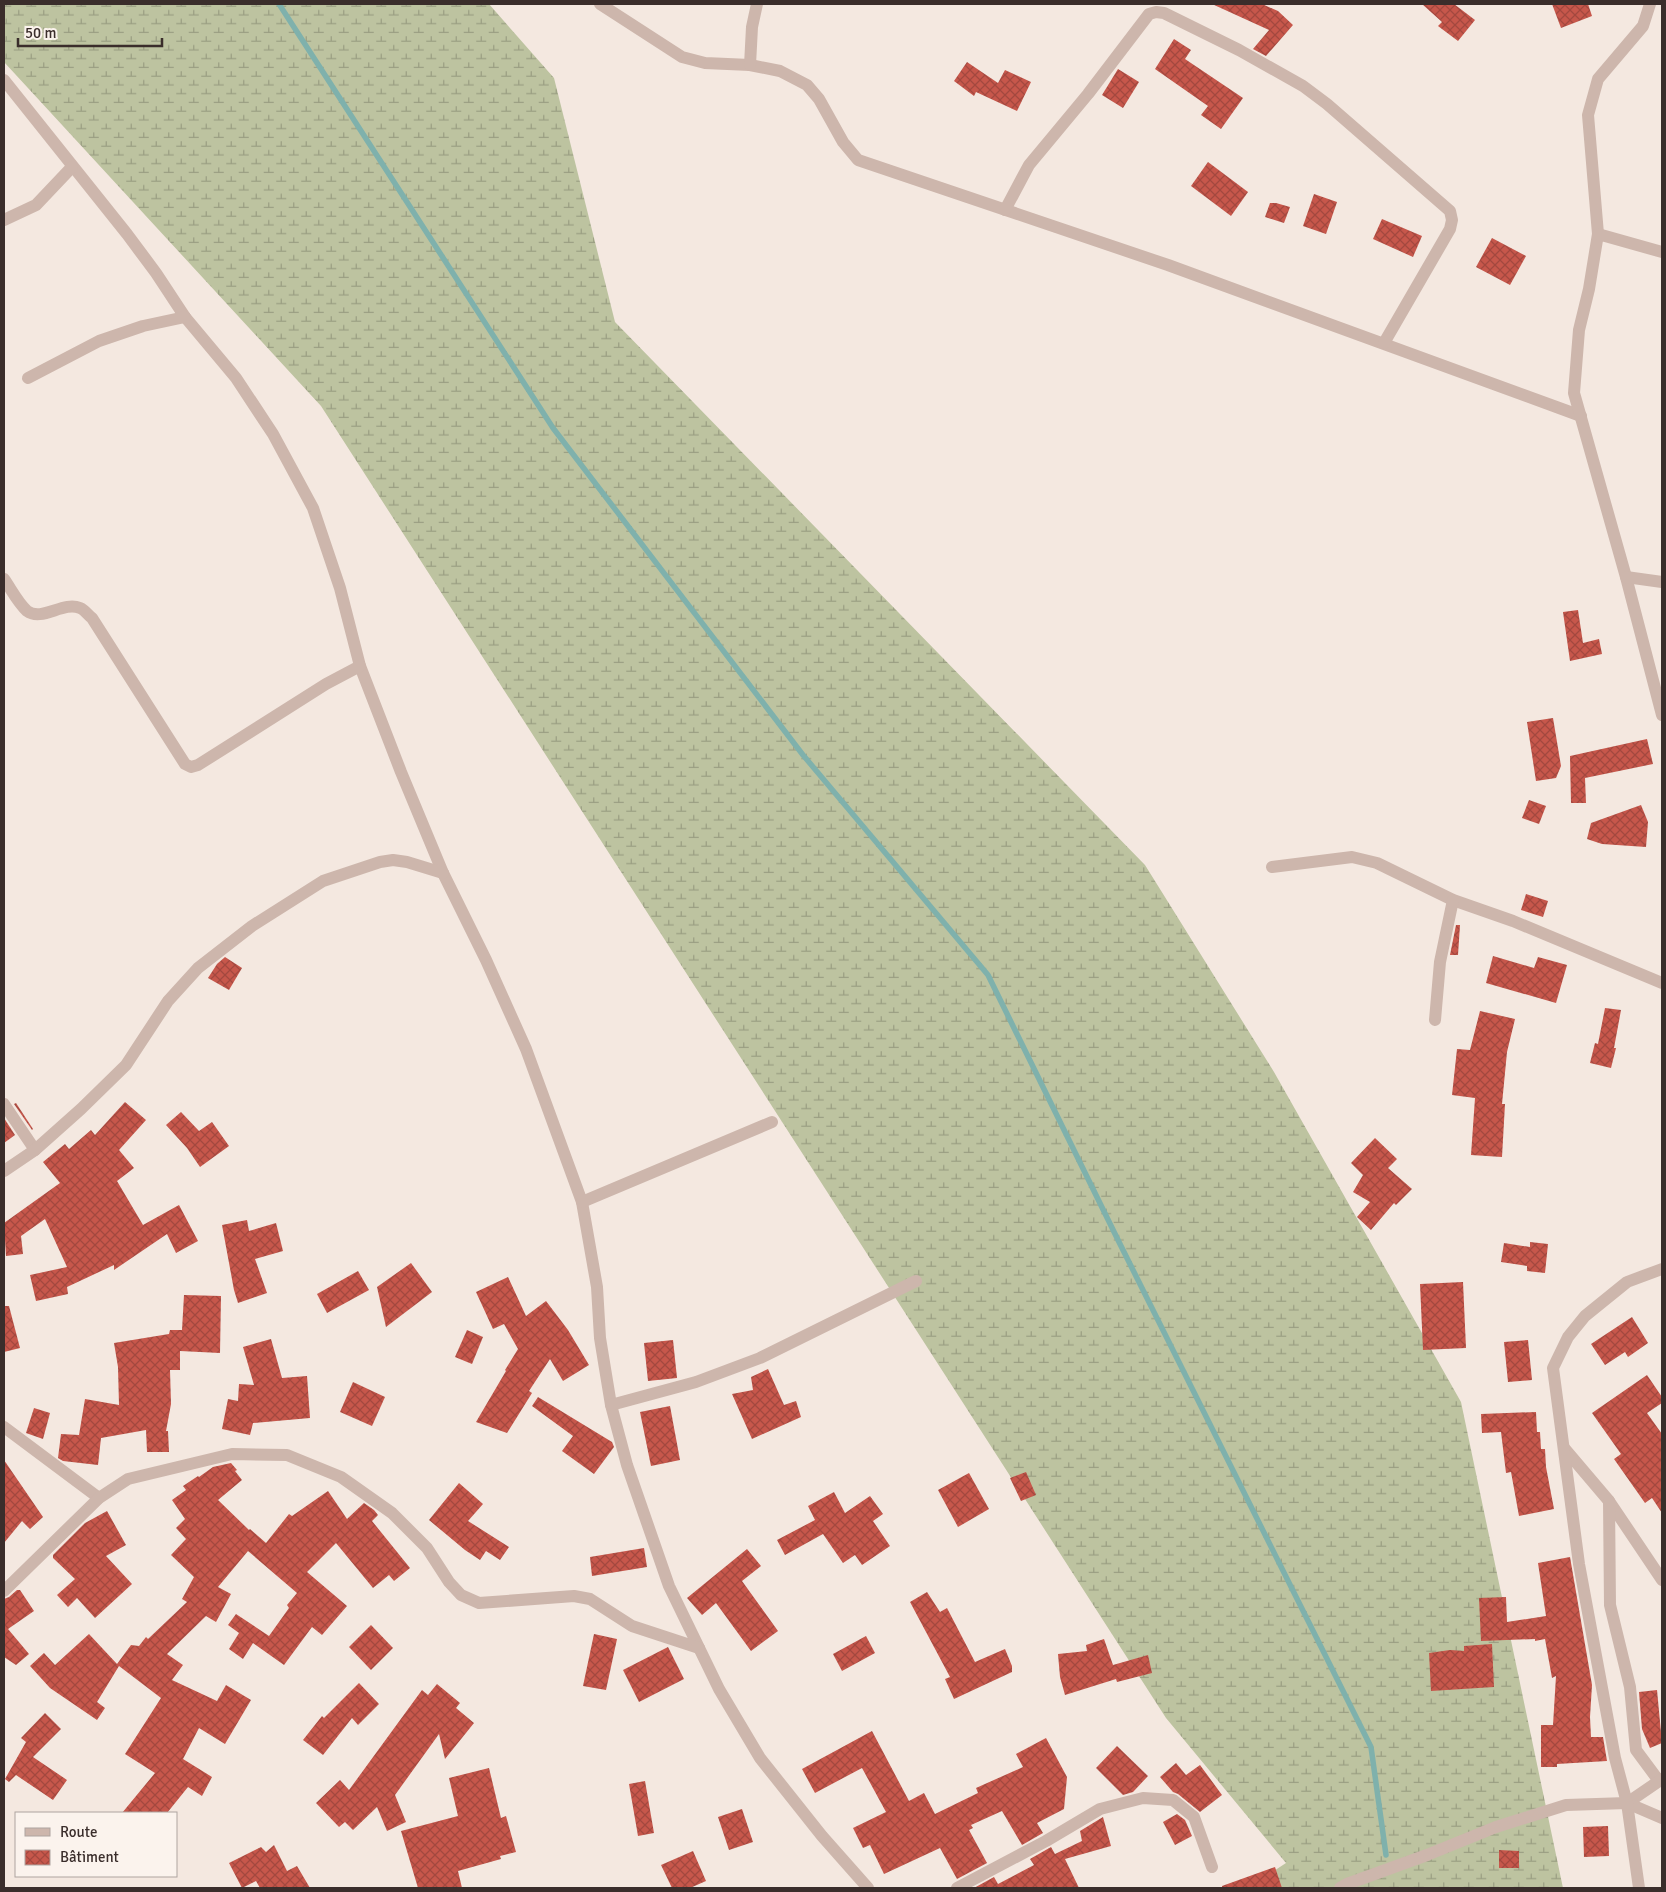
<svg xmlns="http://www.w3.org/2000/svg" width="1666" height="1892" viewBox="0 0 1666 1892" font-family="Signika,sans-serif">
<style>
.wetland{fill:url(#wetland-marsh)}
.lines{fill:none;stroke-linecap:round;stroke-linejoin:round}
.stream{stroke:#7fb1ac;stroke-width:5.5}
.building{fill:url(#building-cross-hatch)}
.minor{stroke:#cdb6ac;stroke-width:12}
</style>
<defs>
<pattern id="wetland-marsh" width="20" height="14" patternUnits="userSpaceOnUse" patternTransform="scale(1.25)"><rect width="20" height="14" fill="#bdc3a0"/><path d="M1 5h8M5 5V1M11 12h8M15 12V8" fill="none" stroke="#9b9f83"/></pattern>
<pattern id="building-cross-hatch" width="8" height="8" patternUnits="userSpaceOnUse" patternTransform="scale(1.25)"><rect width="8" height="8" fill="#c7574b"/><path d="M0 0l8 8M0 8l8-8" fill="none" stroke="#a3483f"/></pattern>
</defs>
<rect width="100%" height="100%" fill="#f4e8e0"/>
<path class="wetland" d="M4,4H489L554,78L615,322L1145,865L1274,1072L1461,1402L1563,1888H1248L1286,1863L1166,1718L321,406L4,62Z"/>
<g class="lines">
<path class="stream" d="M279,4L553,428L803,755L988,975L1119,1242L1371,1747L1386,1855"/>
</g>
<g class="building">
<path d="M1212,4H1262L1278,11L1293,25L1266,56L1253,49L1269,30Z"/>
<path d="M1422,4H1454L1475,20L1458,41L1438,26L1442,22Z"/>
<path d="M1552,4H1588L1592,16L1561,28Z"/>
<path d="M1174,39L1191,50L1185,59L1243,98L1221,129L1201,115L1208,106L1155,69Z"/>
<path d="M967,62L998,83L1005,70L1031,82L1017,111L976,92L974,96L954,81Z"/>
<path d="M1118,69L1139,82L1123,108L1102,95Z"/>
<path d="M1208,162L1248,192L1231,216L1191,186Z"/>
<path d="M1314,194L1337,202L1326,234L1303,226Z"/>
<path d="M1270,203H1276L1290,207L1284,223L1265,217Z"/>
<path d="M1382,219L1422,236L1413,257L1373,239Z"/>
<path d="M1492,238L1526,256L1510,285L1476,267Z"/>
<path d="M1578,610L1583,643L1599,639L1602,654L1570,661L1563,612Z"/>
<path d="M1553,718L1561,766L1556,778L1536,781L1527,722Z"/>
<path d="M1647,739L1653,764L1585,778L1586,803H1571L1570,756Z"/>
<path d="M1529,800L1546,806L1539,824L1522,818Z"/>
<path d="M1641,805L1648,822L1646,847L1602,844L1587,839L1591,823Z"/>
<path d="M1526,894L1548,901L1543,917L1521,910Z"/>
<path d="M1456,925H1460L1458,955H1450Z"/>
<path d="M1493,956L1534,968L1538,957L1567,965L1556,1003L1486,983Z"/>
<path d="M225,957L242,968L229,990L208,978L217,964Z"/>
<path d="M1605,1008L1621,1010L1614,1048H1616L1611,1068L1590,1063L1595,1043L1598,1044Z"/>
<path d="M1480,1011L1515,1019L1507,1052L1502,1104H1505L1502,1157L1471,1155L1475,1098L1452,1095L1457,1049L1470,1050Z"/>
<path d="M125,1102L146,1120L119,1150L134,1168L117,1181L143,1225L179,1205L198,1241L176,1253L167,1234L114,1270V1265L67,1287L68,1294L36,1301L30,1275L67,1267L45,1219L21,1236L23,1254L6,1256L4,1223L60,1183L43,1162L65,1144L69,1149L91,1130L95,1135Z"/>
<path d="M16,1103L33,1129L32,1130L14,1104Z"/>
<path d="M181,1112L199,1131L212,1122L229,1146L200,1167L187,1148L166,1125Z"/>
<path d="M4,1118L15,1135L4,1143Z"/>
<path d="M1375,1138L1397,1159L1388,1168L1412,1189L1396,1205L1394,1203L1371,1230L1357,1217L1370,1202L1353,1192L1363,1175L1351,1163Z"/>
<path d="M247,1220L249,1231L276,1223L283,1251L255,1259L267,1293L238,1303L234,1290L222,1225Z"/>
<path d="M1530,1242L1548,1244L1545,1273L1527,1271V1266L1501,1262L1504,1243L1530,1247Z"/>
<path d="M411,1263L432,1292L386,1327L377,1287Z"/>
<path d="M358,1271L369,1290L327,1313L317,1294Z"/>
<path d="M508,1277L526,1316L546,1301L568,1330L589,1365L563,1381L550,1359L529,1391L532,1393L507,1433L476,1422L506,1371L505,1370L518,1349L504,1324L493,1329L476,1292Z"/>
<path d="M1463,1282L1466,1348L1423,1350L1420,1284Z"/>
<path d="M184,1295L221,1296L220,1353L180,1351V1370H170L171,1404L166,1431H168L169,1452H147L146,1430L101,1438L98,1465L63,1461L58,1458L61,1434L79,1435L85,1399L119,1405L118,1367L114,1343L169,1334L170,1330H182Z"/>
<path d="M4,1306H9L20,1348L4,1352Z"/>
<path d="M1632,1317L1648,1343L1628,1357L1625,1352L1605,1365L1591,1344Z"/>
<path d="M467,1330L483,1337L472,1364L455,1357Z"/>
<path d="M271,1339L282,1378L307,1376L310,1418L253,1423L250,1435L222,1429L228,1399L238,1401L239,1384L254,1385L243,1347Z"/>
<path d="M673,1340L677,1378L648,1381L644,1343Z"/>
<path d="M1528,1340L1532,1380L1508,1382L1504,1342Z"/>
<path d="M768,1369L784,1405L796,1401L801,1417L752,1439L732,1394L753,1390L751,1377Z"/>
<path d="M1647,1375L1662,1397V1403L1647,1413L1662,1434V1513L1652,1498L1645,1503L1614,1459L1621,1454L1592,1413Z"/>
<path d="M353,1382L385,1397L372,1426L340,1412Z"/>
<path d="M538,1397L612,1442L614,1447L594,1474L562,1451L573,1436L532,1406Z"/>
<path d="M670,1406L680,1460L651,1466L640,1412Z"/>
<path d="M34,1408L50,1413L43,1439L26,1433Z"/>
<path d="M1536,1412L1537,1432H1540L1541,1449H1545L1546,1467L1554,1509L1519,1516L1511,1472L1506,1473L1501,1432L1482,1433L1481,1414Z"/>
<path d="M4,1460L43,1517L30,1529L22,1521L4,1543Z"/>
<path d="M231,1463L237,1470L235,1471L242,1480L218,1500L249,1530L250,1529L266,1543L289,1514L292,1516L328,1491L347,1519L364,1503L374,1510L378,1515L372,1521L410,1568L394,1581L389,1575L373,1588L336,1543L307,1572L347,1606L322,1635L312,1627L284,1665L253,1643L243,1659L229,1649L239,1633L228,1625L236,1614L269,1636L289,1608L287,1605L297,1593L248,1551L218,1587L231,1594L216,1622L206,1616L167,1654L183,1665L172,1680L217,1701L226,1685L251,1700L225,1744L199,1728L183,1759L212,1777L202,1796L188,1787L167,1813H122L155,1773L125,1754L161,1698L119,1666L97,1702L105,1708L97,1720L50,1688L30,1666L44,1653L55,1665L89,1634L117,1664L131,1645L139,1646L146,1637L148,1639L187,1602L182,1599L194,1577L171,1555L186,1539L176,1528L185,1519L172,1500L186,1490L183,1486L198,1476L199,1477L213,1467Z"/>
<path d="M1026,1472L1036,1495L1021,1501L1010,1478Z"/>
<path d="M969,1473L989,1509L958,1527L938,1490Z"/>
<path d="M459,1483L483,1504L468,1521L509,1547L500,1560L486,1551L480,1560L465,1550L429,1520Z"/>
<path d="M834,1492L845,1513L870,1496L883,1514L873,1521L890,1546L862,1565L855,1555L843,1563L823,1534L785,1555L777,1540L815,1520L808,1506Z"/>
<path d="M107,1511L126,1545L106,1556L132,1584L95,1618L77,1598L68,1607L57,1595L75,1579L53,1558V1555L85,1523Z"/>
<path d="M644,1548L647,1567L592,1576L590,1557Z"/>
<path d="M747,1549L761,1566L742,1581L778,1631L751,1651L716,1603L702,1615L687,1598Z"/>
<path d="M1570,1557L1592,1685L1590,1717L1591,1737H1603L1607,1761L1557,1764V1767H1541V1725H1553L1556,1676L1552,1678L1545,1639L1535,1641V1639L1481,1641L1479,1598L1506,1597L1507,1622L1546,1616L1538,1563Z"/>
<path d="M17,1590H20L34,1611L8,1629L29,1654L16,1665L4,1657V1599L9,1597Z"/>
<path d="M927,1592L940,1612L947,1608L975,1662L1005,1649L1012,1666V1672L954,1699L945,1679L950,1677L910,1602Z"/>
<path d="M371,1625L393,1648L371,1670L349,1647Z"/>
<path d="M594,1634L617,1639L606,1690L583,1686Z"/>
<path d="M866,1636L875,1653L842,1671L833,1654Z"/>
<path d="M1104,1639L1113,1665L1148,1655L1152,1673L1117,1682L1116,1679L1065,1695L1060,1677L1058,1654L1087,1651L1086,1645Z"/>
<path d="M1492,1644L1494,1687L1431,1691L1429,1653L1450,1650L1464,1651V1646Z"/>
<path d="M668,1647L684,1679L639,1702L623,1670Z"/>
<path d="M359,1683L379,1704L358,1725L352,1718L323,1755L303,1740L322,1716L324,1718Z"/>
<path d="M437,1684L460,1703L456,1708L474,1723L445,1759L439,1734L395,1795L406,1822L387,1831L377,1807L353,1830L345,1822L339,1827L316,1803L340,1780L349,1790L422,1690L428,1695Z"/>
<path d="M1657,1690L1662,1743L1650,1748L1642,1729L1639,1692Z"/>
<path d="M45,1713L61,1729L33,1757L67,1780L53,1800L16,1775L9,1782L5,1779L26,1742L21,1738Z"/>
<path d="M872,1731L909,1801L924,1793L935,1814L978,1793L976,1788L1023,1767L1016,1754L1046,1738L1067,1777L1064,1809L1037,1823L1043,1833L1022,1845L1002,1811L971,1825L973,1828L969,1830L987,1863L957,1879L940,1848L884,1874L870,1845L863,1848L853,1828L886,1812L862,1768L815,1793L802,1769Z"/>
<path d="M1117,1746L1148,1776L1133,1792L1123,1795L1096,1768Z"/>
<path d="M1176,1763L1186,1775L1200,1765L1222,1795L1200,1812L1178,1794L1173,1792L1160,1777Z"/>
<path d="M489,1768L501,1818L506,1816L516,1852L500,1856L501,1859L458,1871L462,1888H418L401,1831L458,1816L449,1778Z"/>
<path d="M645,1781L654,1833L638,1836L629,1784Z"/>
<path d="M742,1809L753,1842L729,1850L718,1817Z"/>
<path d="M1177,1814L1185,1820L1192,1836L1175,1845L1163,1822Z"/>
<path d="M1103,1817L1111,1846L1065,1859L1079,1888H974L994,1877L998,1884L1034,1865L1030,1859L1051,1847L1055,1854L1082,1841L1080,1831Z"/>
<path d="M1608,1826L1609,1856L1584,1857L1583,1827Z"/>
<path d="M274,1845L287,1871L297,1866L310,1888H260L256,1881L242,1888L229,1863L261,1847L266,1852Z"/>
<path d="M1499,1850L1519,1851V1868H1499Z"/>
<path d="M693,1851L706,1881L690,1888H672L661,1865Z"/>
<path d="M1275,1867L1282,1888H1222V1886Z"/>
</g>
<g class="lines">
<g class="minor">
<path d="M600,4L682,57L705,63L750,65L780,71L807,85L819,99L843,142L858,160L1168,265L1581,416"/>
<path d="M750,65L752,27L757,4"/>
<path d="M4,80L127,234L156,273L185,317L236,378L273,434L313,508L340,588L360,666L401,772L443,873L486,960L526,1049L582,1202L597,1287L600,1338L611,1405L627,1465L669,1586L719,1689L760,1758L822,1836L868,1888"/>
<path d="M1005,210L1029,165L1088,94L1149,14L1156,12L1164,13L1239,50L1303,86L1327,104L1450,211L1452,220L1450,229L1384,343"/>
<path d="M4,220L36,205L72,167"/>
<path d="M1598,234L1588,115L1598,79L1643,26L1650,4"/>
<path d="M1662,252L1598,234L1589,289L1579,330L1574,393L1626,577L1662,715"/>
<path d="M28,378L99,341L143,326L185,317"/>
<path d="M1626,577L1662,582"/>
<path d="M4,579C11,589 18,603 27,611C42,622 63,601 80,608C85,610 88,615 92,618L185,764L191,767L198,765L326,684L360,666"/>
<path d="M1272,867L1352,857L1377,863L1453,900L1513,921L1662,983"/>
<path d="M1435,1020L1440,962L1453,900"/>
<path d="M4,1104L35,1150"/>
<path d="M4,1171L35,1150L81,1109L126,1065L168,1001L198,968L252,926L323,881L380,862L393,860L407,862L443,873"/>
<path d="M582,1202L772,1122"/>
<path d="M611,1405L696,1382L760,1358L916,1281"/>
<path d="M4,1427L99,1498"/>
<path d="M1564,1448L1609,1501L1662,1580"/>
<path d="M1609,1501L1610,1605L1630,1687L1636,1750L1659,1781"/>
<path d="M4,1591L99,1498L128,1479L232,1454L287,1455L341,1477L392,1513L427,1548L449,1582L461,1595L479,1603L574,1596L590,1599L632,1626L699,1648"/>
<path d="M1627,1803L1662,1779"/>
<path d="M957,1888L1046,1841L1100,1809L1143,1798L1173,1800L1194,1817L1212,1867"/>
<path d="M1340,1888L1347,1884L1427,1855L1496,1827L1566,1805L1627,1803L1662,1818"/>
<path d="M1639,1888L1627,1803L1615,1758L1579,1564L1553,1368L1568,1337L1585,1316L1627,1282L1662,1269"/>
</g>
</g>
<rect width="1666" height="1892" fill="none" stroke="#3a2d2b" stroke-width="10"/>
<rect x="15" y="1812" width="162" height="65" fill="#fbf3ed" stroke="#aea49f"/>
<rect x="25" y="1828" width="25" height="8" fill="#cdb6ac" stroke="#aea49f"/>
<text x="60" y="1837" font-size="15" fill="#3a2d2b">Route</text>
<rect x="25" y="1850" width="25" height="15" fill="url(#building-cross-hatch)" stroke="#aea49f"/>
<text x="60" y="1862" font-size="15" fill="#3a2d2b">Bâtiment</text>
<path d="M18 38v8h144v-8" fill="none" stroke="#3a2d2b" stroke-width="2.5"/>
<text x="25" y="38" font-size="15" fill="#3a2d2b" stroke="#fbf3ed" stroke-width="4" paint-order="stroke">50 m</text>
</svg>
